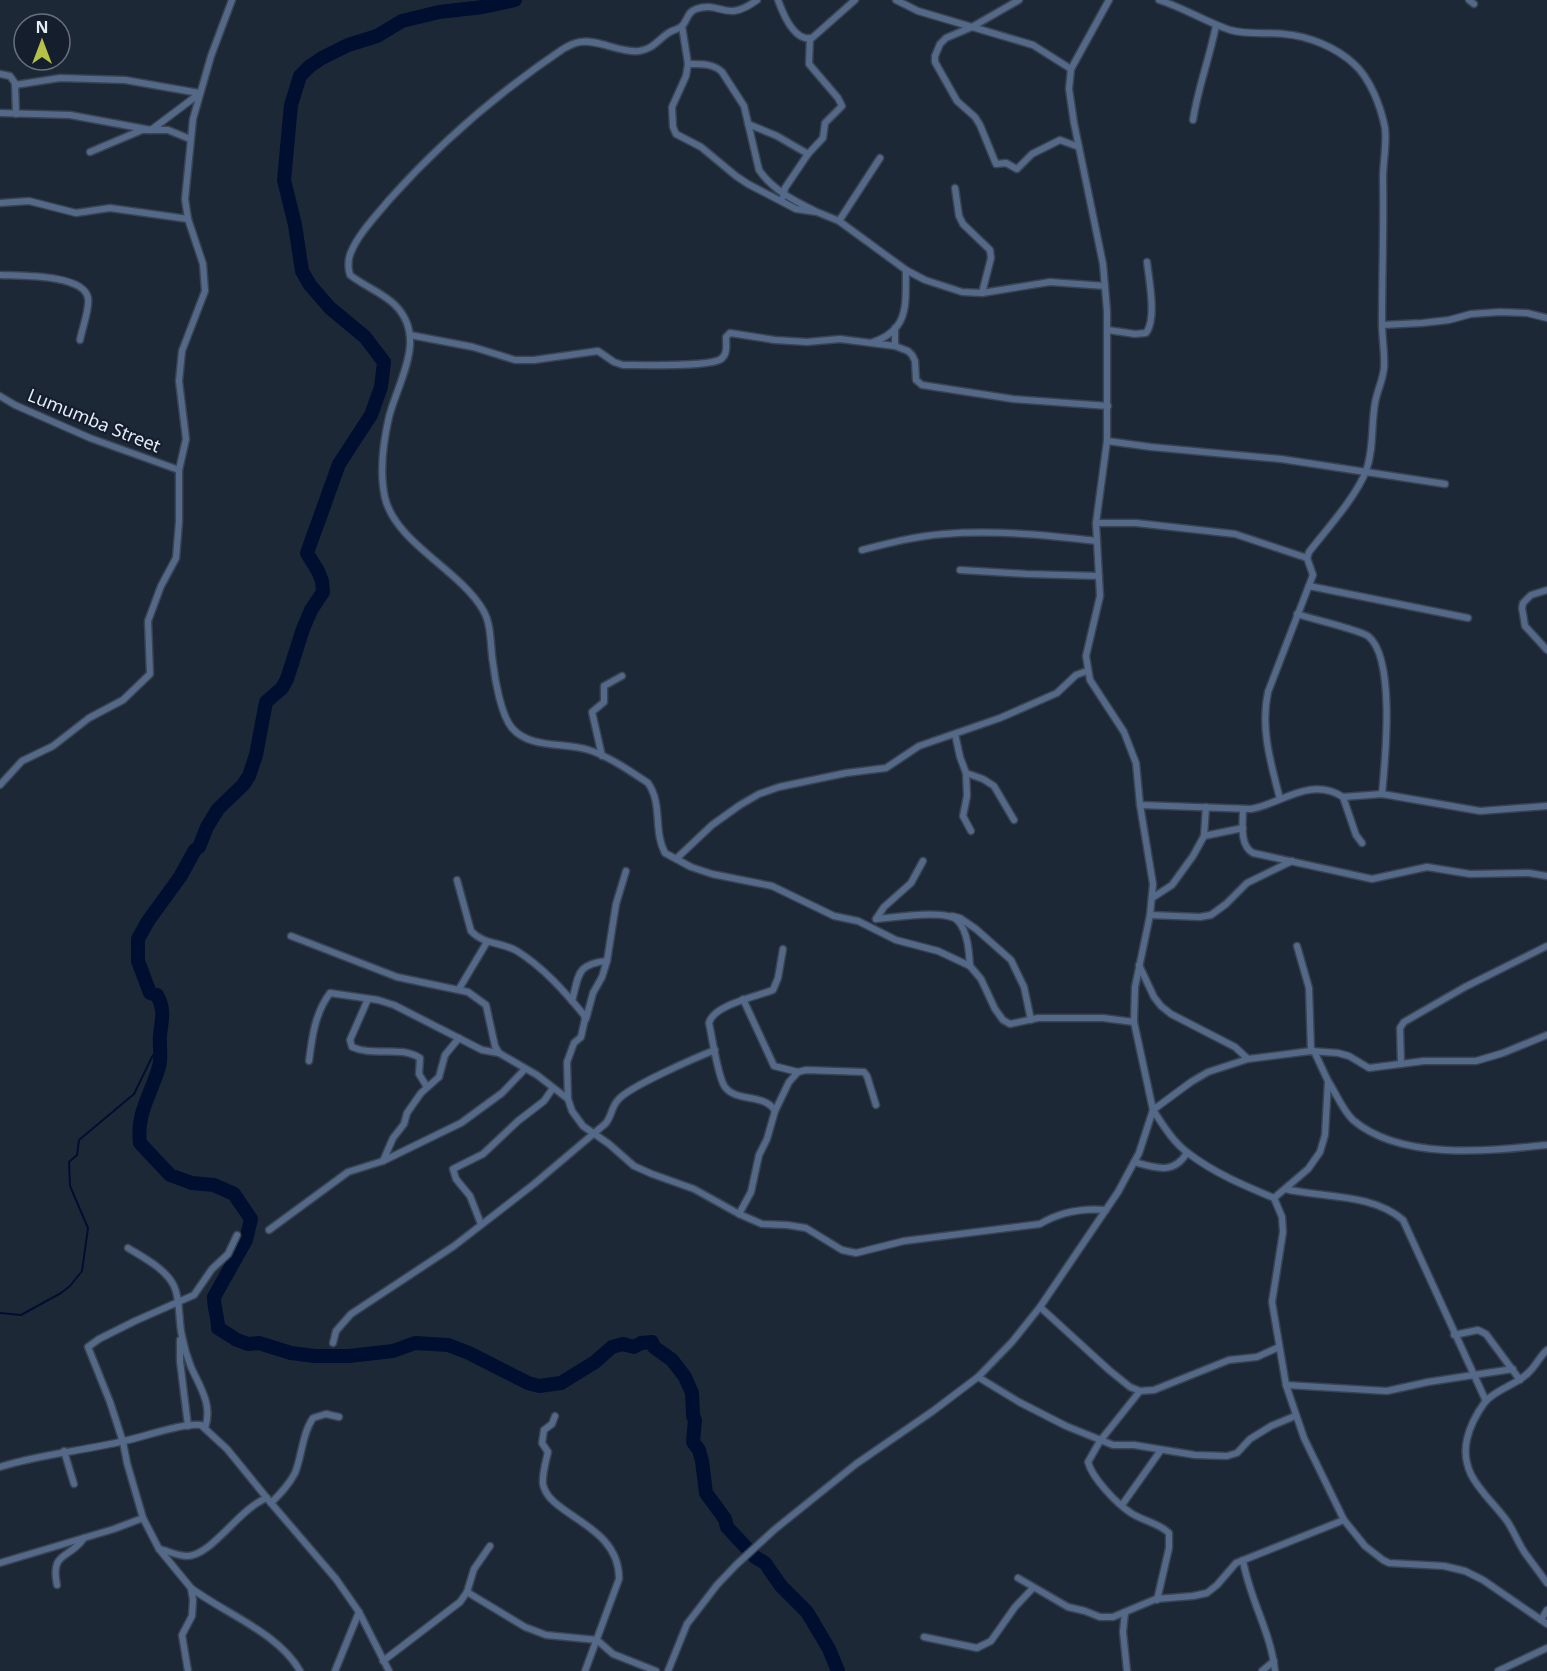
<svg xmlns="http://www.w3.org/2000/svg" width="1547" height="1671" viewBox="0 0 1547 1671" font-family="'Noto Sans',sans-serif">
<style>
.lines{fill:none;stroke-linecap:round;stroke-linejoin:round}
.stream{stroke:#000f30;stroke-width:2}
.river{stroke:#000f30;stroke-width:14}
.minor-casing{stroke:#394352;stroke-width:9}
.minor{stroke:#546988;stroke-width:6}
.labels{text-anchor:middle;stroke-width:4.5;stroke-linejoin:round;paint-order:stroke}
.street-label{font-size:18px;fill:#e5ecf6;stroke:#141e2d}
</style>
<rect width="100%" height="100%" fill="#1d2837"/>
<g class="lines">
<path class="stream" d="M0,1313L21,1315L61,1293L70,1286L82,1271L88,1228L70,1186L69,1162L77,1155L79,1140L134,1094L153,1055"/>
<path class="river" d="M515,0L483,7L439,12L402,21L377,36L348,45L322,58L310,66L300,76L291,105L284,180L295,225L302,271L310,285L330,308L365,337L384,362L381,387L371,415L339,464L307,553L318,571L322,581L323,592L311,610L303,629L287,679L282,688L266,702L256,755L249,776L243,785L218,809L207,827L199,847L195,850L180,877L148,921L138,939V961L150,993L157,995C165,1009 162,1019 160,1035C159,1046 162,1057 159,1067C151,1094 136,1114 140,1143L170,1175L192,1183L214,1185L234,1194L251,1219L246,1240L214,1297C214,1309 218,1317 218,1328L237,1340L248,1344L259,1343L291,1353L315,1356H349L393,1351L415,1343L448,1345L469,1353L528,1383L539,1386L561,1383L595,1362L612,1347L623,1344L634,1347L641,1343L652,1342L654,1347L672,1360L685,1377L692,1393L693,1416L695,1420L693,1442L699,1450L702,1461L706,1493L725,1519L727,1527L755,1557L765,1563L781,1586L807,1612L829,1649L838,1671"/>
<g class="minor-casing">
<g id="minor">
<path d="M757,0C725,24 721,0 696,9C687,12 688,20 682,26C679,29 673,30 670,32C658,39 654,49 639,51C619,53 599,39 580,42C574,43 568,46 563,49C499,92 440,143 389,200C376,216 359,233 351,252C348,259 348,268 350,275C364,286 383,293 395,305C428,338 398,381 389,417C383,443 379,471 385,498C396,543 460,570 483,610C492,625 490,646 493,663C495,680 501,715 512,728C530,749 564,742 589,750C610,757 630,771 648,783C663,804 653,831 665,853L691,867L712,874L772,886L834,916L858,921L896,940L938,951L970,966L981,979L995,1009L1003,1020L1010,1024L1038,1018H1103L1134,1022"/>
<path d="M778,0C783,14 794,42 812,38L855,0"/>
<path d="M896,0L918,11L1033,45L1071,69"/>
<path d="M1019,0L972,27L946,38L940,44L935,56V62L957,101L975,117L980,125L996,164L1006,163L1017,169L1032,154L1060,140L1079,147"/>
<path d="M1159,0C1184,8 1206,22 1230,30C1248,35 1266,32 1284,34C1308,36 1336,47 1354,64C1370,78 1381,107 1385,128C1387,144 1383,162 1383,178C1384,226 1382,275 1382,323C1382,338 1385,354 1384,368C1383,380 1377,391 1375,403C1371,426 1374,449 1366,471C1356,497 1326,530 1309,552L1307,558L1313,575L1268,692C1260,728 1271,764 1280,799"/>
<path d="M1469,0L1474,4"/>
<path d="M682,26L688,64L686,76L672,107L673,127L676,134L701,147L736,176L748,184L796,209L817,212L839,221L906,270L925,280L962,292L982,293L1050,282L1105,286"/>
<path d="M688,64C699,64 713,63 722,72L744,106L759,170C773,190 793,200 815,211"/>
<path d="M0,74L10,76L15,83L16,114"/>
<path d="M15,85L60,78L125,80L199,93"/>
<path d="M0,113L70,115L151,130L199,94"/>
<path d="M1193,120C1198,87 1210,57 1216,25"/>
<path d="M748,124L777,136L808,154"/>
<path d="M90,152L142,130H168L190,139"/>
<path d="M955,188L959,216L963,224L990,250L991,258L982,293"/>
<path d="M783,197L785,188L808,154L823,138L825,123L842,106L838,98L809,64L810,38"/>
<path d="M0,203L29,201L76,213L110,208L188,219"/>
<path d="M839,221L880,158"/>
<path d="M0,275C19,276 84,274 88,298C90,308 82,329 80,340"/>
<path d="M1382,325L1422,323L1449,320L1471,314L1500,312L1527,313L1547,318"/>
<path d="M895,328V346"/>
<path d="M1108,330L1135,334L1146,333C1157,319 1149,280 1147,262"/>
<path d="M410,335L473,347L515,360H534L598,351L614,362L623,365C640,365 710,367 721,359C728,354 726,345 726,337L730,333L775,340L807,342L840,339L895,346L908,351L912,355L915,361L916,380L922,385L1013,399L1108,406"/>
<path d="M873,342C911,329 905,302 906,270"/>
<path d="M0,396L15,405L90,438L179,470"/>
<path d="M1107,441L1151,447L1281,459L1445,484"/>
<path d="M1096,523H1136L1235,534L1307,558"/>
<path d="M862,550C889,543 916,536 944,534C995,530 1046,535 1097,541"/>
<path d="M960,570L1027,574L1099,576"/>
<path d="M1309,586L1468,618"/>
<path d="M1547,590L1531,595L1523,603L1522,608L1525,626L1547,650"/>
<path d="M1297,614C1312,619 1357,629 1368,636C1396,658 1385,761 1382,794"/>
<path d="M955,734L960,757L966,773L983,779L994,786L1014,820"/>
<path d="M602,756L592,712L604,702V686L622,676"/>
<path d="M966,773L967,796L963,816L971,831"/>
<path d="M0,785L22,761L53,746L89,718L123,700L150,674L148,621L161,586L176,558L179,522V470L186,439L179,381L182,351L205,291L203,264L188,219L185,199L193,119L211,56L232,0"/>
<path d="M1343,797L1382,794L1480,811L1547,806"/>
<path d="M1140,805L1251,809C1281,804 1310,776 1343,797L1356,835L1362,843"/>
<path d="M1243,809C1243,823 1239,845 1253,853L1372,879L1427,867L1470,874L1529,873L1547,876"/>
<path d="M1204,836L1243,828"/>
<path d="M676,859L712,825L740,805L759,794L779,787L846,773L886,768L919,746L1000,718L1057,693L1076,675L1087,671"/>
<path d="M457,880L471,931C484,945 502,942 517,951C543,967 565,992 584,1015L585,1019L581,1037L574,1043L567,1062L568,1099L572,1111L583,1126L609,1144L634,1166L652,1174L694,1189L739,1214L762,1224L787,1225L806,1228L842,1250L856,1253L904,1241L1040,1224C1060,1212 1083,1208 1106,1210"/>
<path d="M1152,898L1172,885L1193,856L1204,836L1206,807"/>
<path d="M1150,915L1200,917L1211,915L1226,904L1247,883L1292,861"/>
<path d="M952,916L960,918L976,929L1011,960L1024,987L1031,1020"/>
<path d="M876,919C893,918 947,908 958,921C968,932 969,952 970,966"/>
<path d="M876,919L884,907L911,883L923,861"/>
<path d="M291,936L397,977L468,992L486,1005L495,1046L499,1053"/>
<path d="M1297,946L1309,988L1311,1051"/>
<path d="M1139,965L1154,997L1161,1006L1171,1014L1235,1047L1248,1059"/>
<path d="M459,989L487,942"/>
<path d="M368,999L350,1040L352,1047C374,1057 399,1045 420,1058L419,1074L427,1087"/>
<path d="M743,999L774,1066L798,1072"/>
<path d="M572,1001C579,975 576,964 607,961"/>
<path d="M586,1019L593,993L602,977L607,961L616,904L626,871"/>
<path d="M1547,1035L1503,1053L1476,1061H1424L1369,1068L1349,1056L1338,1053L1311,1051L1248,1059L1208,1072L1191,1082L1153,1110C1163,1125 1173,1142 1188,1153C1214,1173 1245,1186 1274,1198L1282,1217L1283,1232L1272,1302L1286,1385L1304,1438L1344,1520L1365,1546L1383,1560L1389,1563L1444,1566L1465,1571L1483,1580L1547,1624"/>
<path d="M309,1061C312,1037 315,1013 330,993L378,1000L394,1005L482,1050L499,1053L537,1075L568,1099"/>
<path d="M1401,1064L1400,1028L1404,1022L1465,987L1547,946"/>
<path d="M1328,1081C1336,1093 1343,1111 1353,1120C1401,1161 1489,1151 1547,1145"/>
<path d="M775,1111C765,1093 737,1103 725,1087C718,1078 712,1037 709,1023C713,1005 758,996 773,990L778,978L783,949"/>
<path d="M383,1161L393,1138L404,1124L407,1113L421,1093L439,1077L445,1055L459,1038"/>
<path d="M1134,1162C1156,1168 1173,1175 1187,1153"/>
<path d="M1285,1189C1323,1198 1372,1193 1403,1220L1486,1401"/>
<path d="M1274,1198L1308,1169L1320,1152L1325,1135L1328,1081L1314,1051"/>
<path d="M739,1214L751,1192L759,1155L767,1139L775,1111L789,1082L798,1072L806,1070L864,1072L867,1076L876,1105"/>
<path d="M481,1224L470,1196L456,1179L453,1169L483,1154L518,1121L544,1101L553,1088"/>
<path d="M269,1230L348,1172L383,1161L461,1123L502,1093L525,1069"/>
<path d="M128,1248C144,1258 166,1269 174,1286C181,1301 178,1320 182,1336C184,1347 187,1357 191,1367C200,1387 213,1405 205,1428"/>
<path d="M1040,1307L1109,1370L1130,1387L1140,1391L1154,1390L1229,1360L1257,1357L1279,1347"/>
<path d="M1454,1335L1478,1330L1486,1334L1520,1380"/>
<path d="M180,1340V1361L188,1426"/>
<path d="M333,1343L336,1331L351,1314L454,1246L534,1184L605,1124C612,1117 611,1107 618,1100C628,1087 697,1057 715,1050"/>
<path d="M1547,1350C1540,1356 1537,1364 1530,1371C1518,1385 1497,1388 1485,1402C1477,1413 1470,1426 1467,1439C1459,1476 1487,1494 1507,1521C1514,1531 1518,1543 1525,1553C1532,1563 1540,1573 1547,1583"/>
<path d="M978,1377L1019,1402L1066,1426L1113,1445H1134L1195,1455L1227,1456L1237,1453L1250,1439L1271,1426L1295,1416"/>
<path d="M1286,1385L1387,1391L1428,1382L1513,1369"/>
<path d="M1140,1391L1100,1441L1088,1462C1092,1478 1117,1504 1131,1513C1143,1521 1159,1523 1169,1533V1548L1157,1600"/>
<path d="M555,1416L552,1424L544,1430L542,1443L548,1452C546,1461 542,1474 543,1484C548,1516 620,1524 619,1579L585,1671"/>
<path d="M64,1451L74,1484"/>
<path d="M0,1467C40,1454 83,1451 124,1441C144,1437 181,1423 201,1425L227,1449L271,1503L336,1579L359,1612L389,1671"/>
<path d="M271,1503C280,1494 289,1485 295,1473C302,1456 302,1434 313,1418L326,1414L339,1417"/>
<path d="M1122,1505L1161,1450"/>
<path d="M159,1549C168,1551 178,1556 187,1556C212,1556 239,1508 267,1498"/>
<path d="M1243,1560C1249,1598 1271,1632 1275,1671"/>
<path d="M0,1563L114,1529L143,1518"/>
<path d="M1018,1578L1068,1607L1085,1611L1100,1617H1113L1156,1599L1193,1596L1207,1593L1217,1585L1236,1563L1344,1520"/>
<path d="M57,1585C50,1551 69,1560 84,1538"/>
<path d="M191,1588C224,1613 279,1633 300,1671"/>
<path d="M467,1592L525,1627L546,1635L597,1640L613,1654L656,1671"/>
<path d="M1125,1612L1123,1632L1127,1671"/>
<path d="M1541,1620L1547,1610"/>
<path d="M924,1637L977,1648L991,1641L1015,1607L1033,1588"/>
<path d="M383,1661L460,1602L467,1592L474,1569L490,1546"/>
<path d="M188,1671L182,1635L192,1616L193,1600L191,1588L159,1549L143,1518L127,1463L123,1442L110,1402L88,1347L99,1339L135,1321L194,1295L212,1269L228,1254L237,1235"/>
<path d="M335,1671L359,1612"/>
<path d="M668,1671L687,1624L717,1585L736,1565L774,1530L856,1464L933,1411L978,1377L1012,1342L1040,1307L1118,1192L1139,1153L1153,1110L1134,1022L1135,987L1150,915L1153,884L1140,805L1136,763L1124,732L1090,680L1086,656L1100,596L1096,523L1107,441V311L1103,264L1074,123L1069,89L1071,69L1109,0"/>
<path d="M1262,1671L1274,1661"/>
<path d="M1498,1671L1547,1648"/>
</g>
</g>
<use href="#minor" class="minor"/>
</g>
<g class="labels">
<g class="street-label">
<text transform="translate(94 421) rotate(22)" y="6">Lumumba Street</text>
</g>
</g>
<g transform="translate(42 42)"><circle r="28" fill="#141e2d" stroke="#68707d" stroke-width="1.5"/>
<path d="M0-4.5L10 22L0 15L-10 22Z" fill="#b6c148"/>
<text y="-9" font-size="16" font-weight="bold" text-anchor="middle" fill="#e5ecf6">N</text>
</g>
</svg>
